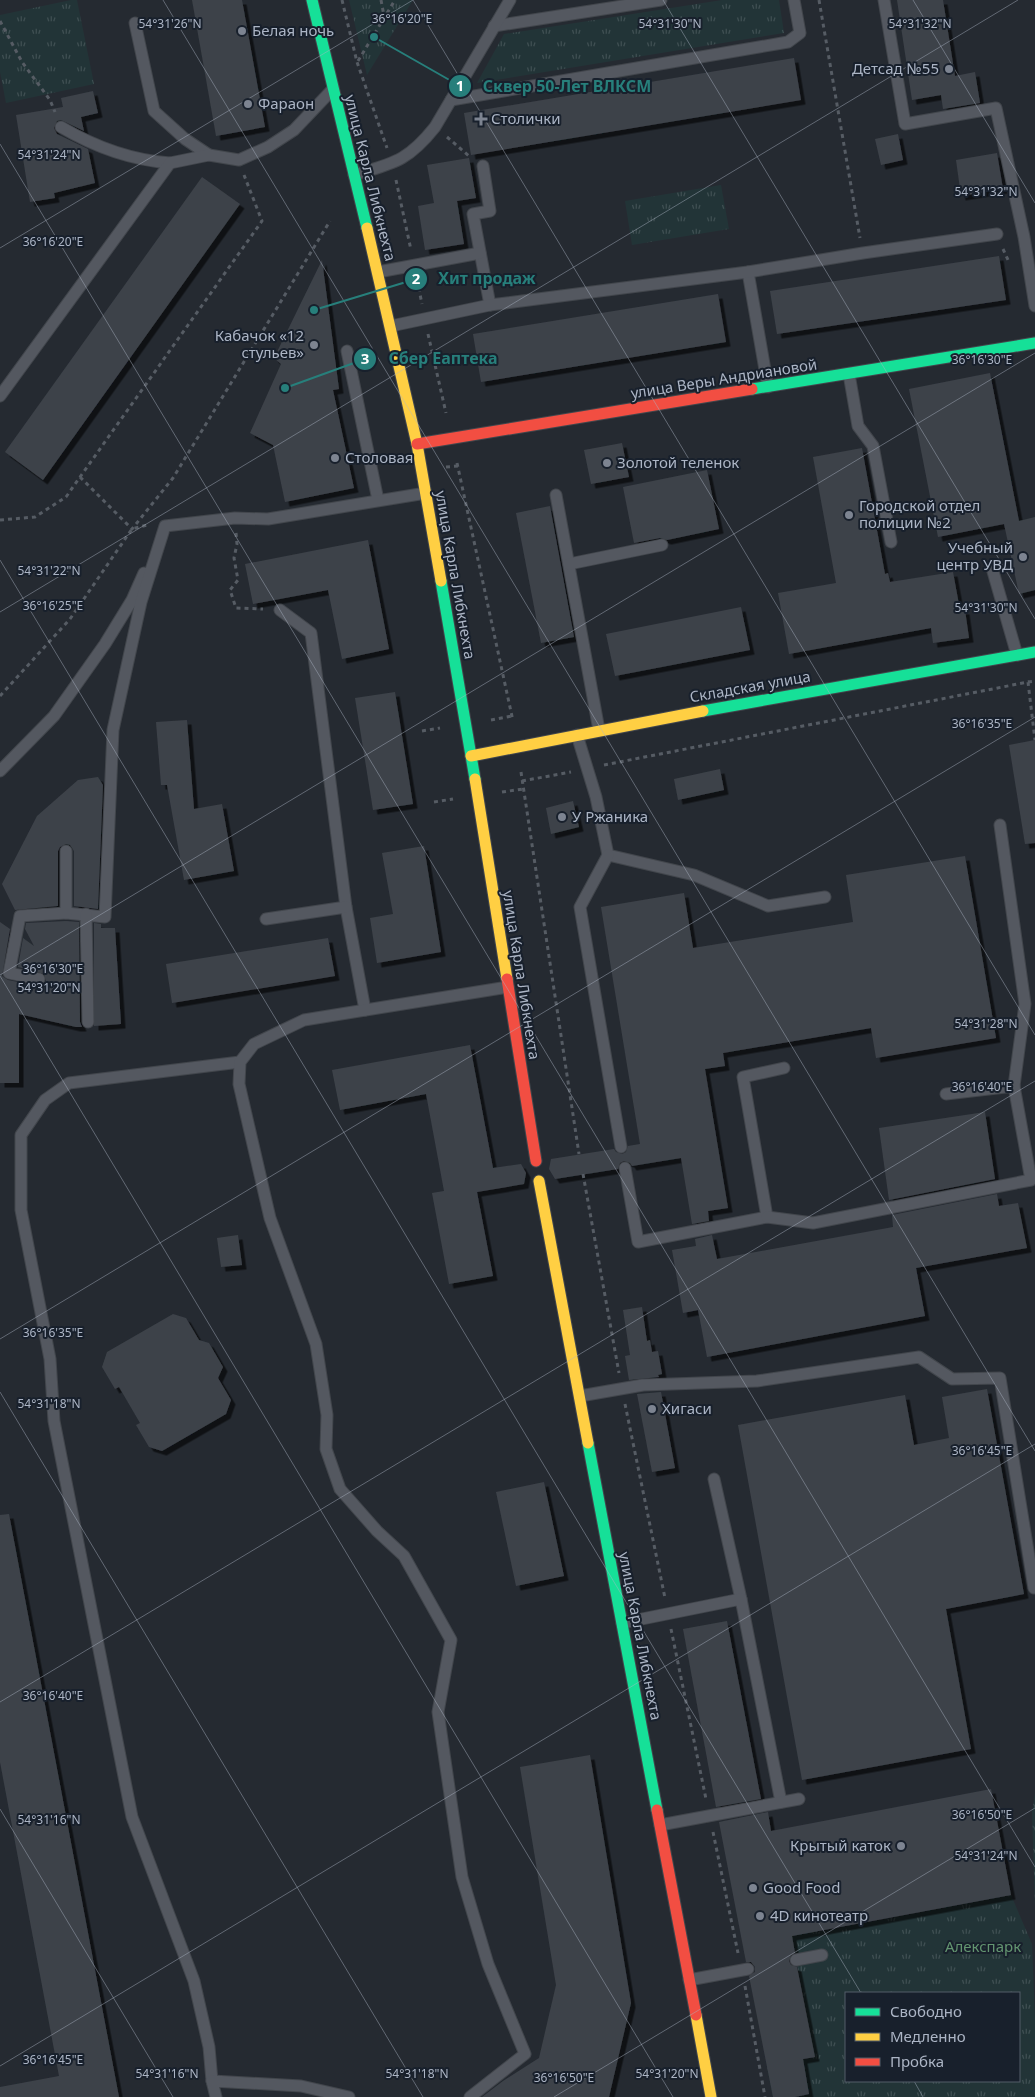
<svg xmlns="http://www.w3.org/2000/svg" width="1035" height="2097" viewBox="0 0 1035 2097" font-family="'Noto Sans',sans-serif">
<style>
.forest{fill:url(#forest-crowns)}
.park{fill:url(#park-tufts);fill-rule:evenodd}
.building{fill:#3d4249;filter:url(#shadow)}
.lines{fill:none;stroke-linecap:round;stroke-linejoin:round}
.lane-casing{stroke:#42464c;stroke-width:13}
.fast-casing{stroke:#42464c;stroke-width:13}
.slow-casing{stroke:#42464c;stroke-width:13}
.jam-casing{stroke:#42464c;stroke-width:13}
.path{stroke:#565c64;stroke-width:3;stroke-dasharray:4 4;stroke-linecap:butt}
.lane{stroke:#545860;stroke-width:11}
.fast{stroke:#16e098;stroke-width:11}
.slow{stroke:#ffcf43;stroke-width:11}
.jam{stroke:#f24e42;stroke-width:11}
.ticks{fill:none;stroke:#acb5c5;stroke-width:1;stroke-opacity:0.45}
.poi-dot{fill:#7d8491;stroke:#18202c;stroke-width:2}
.labels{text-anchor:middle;stroke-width:4;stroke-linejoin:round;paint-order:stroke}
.poi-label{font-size:15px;fill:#acb5c5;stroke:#18202c;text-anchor:start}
.street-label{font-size:15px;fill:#acb5c5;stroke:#18202c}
.park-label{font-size:15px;fill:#639570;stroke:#18202c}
.ticks-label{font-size:12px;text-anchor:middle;fill:#acb5c5;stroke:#18202c;stroke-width:4;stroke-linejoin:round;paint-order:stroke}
.leader{fill:none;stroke:#277f7b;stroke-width:2}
.callout-dot{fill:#277f7b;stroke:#18202c;stroke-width:2}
.mark-label{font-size:15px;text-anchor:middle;font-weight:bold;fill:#fff}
.callout-label{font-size:16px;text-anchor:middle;font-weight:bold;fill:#277f7b;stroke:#18202c;stroke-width:4;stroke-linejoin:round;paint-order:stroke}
</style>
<defs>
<pattern id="forest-crowns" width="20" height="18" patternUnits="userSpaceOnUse" patternTransform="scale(1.25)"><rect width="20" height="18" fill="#223437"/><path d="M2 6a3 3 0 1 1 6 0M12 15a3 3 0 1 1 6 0" fill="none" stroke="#3f4f52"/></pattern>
<pattern id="park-tufts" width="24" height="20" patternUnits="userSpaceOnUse" patternTransform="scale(1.25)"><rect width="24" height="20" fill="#223437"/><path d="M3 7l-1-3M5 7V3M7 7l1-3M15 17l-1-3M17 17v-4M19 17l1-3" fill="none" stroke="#3f4f52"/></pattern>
<filter id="shadow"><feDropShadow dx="4.5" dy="4.5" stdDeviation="0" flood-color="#0009"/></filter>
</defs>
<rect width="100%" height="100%" fill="#252a31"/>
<path class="forest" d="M1035,1793V1908L1032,1812Z"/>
<g class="park">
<path d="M71,0H77L94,84L6,103L0,72V15Z"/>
<path d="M349,0H413L367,75Z"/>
<path d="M722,0H779L784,33L477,83L504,34Z"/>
<path d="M721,185L729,229L632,245L625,201Z"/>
<path d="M1011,1895L1032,1944L1035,2019V2097H773L767,2066L815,2057L785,1901L810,1896L817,1932ZM846,1993H1019V2081H846Z"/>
</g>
<g class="building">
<path d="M192,0H242L265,127L216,136Z"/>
<path d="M897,0H943L955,76L975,72L980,103L943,109L941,95L912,100Z"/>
<path d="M794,58L801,100L471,155L464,113Z"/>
<path d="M93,91L98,113L81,117L84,131L61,120L57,121L54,128L57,134L88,149L95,183L54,193L55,198L30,202L16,115L63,107L61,98Z"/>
<path d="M898,134L903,160L881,165L875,139Z"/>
<path d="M997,153L1003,189L961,196L956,160Z"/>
<path d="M469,158L476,198L457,201L464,244L425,250L418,206L434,203L427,165Z"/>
<path d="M202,177L240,204L43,480L5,452Z"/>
<path d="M999,256L1006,300L777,334L770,291Z"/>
<path d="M322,260L339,389L333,390L354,488L285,502L273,445L250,433L281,364L274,358Z"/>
<path d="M718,294L726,342L481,382L473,334Z"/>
<path d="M990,373L1019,521L1035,517V590L1019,594L1004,524L938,537L909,389Z"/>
<path d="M622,443L629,477L591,484L584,450Z"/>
<path d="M862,448L885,574L888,573L890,582L953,572L960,610H965L969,638L933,643L931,628L789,654L778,593L836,583L813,457Z"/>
<path d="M707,470L719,529L667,540L660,538L634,543L623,487Z"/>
<path d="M550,506L574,637L541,643L516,513Z"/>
<path d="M368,540L389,649L342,659L328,590L253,604L245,564Z"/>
<path d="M741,607L750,650L615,676L606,634Z"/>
<path d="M395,692L413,804L373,810L355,698Z"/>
<path d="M187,720L194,809L222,804L234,871L184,880L167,785H161L156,722Z"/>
<path d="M1035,740V843L1025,844L1009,745Z"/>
<path d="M720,769L724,790L678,800L674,779Z"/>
<path d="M98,777L103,785L98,909L74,906V851L70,845L66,844L60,847L58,851V906L15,910L2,884L37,816L78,780Z"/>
<path d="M573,801L579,827L551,834L546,808Z"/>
<path d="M424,846L441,952L377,963L370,918L393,914L382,853Z"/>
<path d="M965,856L996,1038L876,1058L871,1028L723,1053L725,1066L705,1069L728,1208L708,1211L709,1221L692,1224L681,1158L632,1166L630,1163L624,1161L620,1163L618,1169L555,1179L549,1169L551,1159L614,1149L616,1152L622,1154L626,1152L628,1146L640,1144L601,907L684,893L693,948L853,922L846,875Z"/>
<path d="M66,921L79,922L80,1022L82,1027H76L19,1014V1083H0V922L10,929L2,976L8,980L38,986L44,984L46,981L44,974L18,967L23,938L34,946L25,929L26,923Z"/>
<path d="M94,923L101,924V928H115L121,1024L94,1026Z"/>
<path d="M328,938L335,976L172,1003L166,964Z"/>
<path d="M470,1045L493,1168L521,1164L526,1173L524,1184L477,1192L493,1276L449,1284L432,1193L444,1191L426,1094L340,1110L332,1070Z"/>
<path d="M985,1112L995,1179L889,1200L879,1128Z"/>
<path d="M997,1194L999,1206L1018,1203L1027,1248L916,1268L925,1316L707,1357L698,1310L683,1313L672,1250L696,1246L695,1239L712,1235L717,1259L893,1227L892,1215Z"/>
<path d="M238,1235L242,1265L221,1267L217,1238Z"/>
<path d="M642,1307L647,1341L650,1340L652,1352L658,1351L662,1374L658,1375L659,1377L629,1380L625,1356L630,1355L623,1310Z"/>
<path d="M173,1314L186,1318L199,1340L209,1343L223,1367L218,1378L231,1400L226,1414L162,1451L149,1447L136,1425L140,1423L119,1387L115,1389L102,1367L107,1352Z"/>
<path d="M987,1389L1024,1594L946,1609L971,1749L802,1780L738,1425L905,1395L914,1445L949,1438L942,1397Z"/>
<path d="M661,1392L675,1468L652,1472L637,1394Z"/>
<path d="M544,1482L564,1576L516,1586L496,1492Z"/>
<path d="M9,1514L119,2097H0V2087L59,2076L0,1762V1515Z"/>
<path d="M727,1621L761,1799L716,1807L683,1629Z"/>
<path d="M590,1755L631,2003L609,2097H482L503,2081L539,2058L556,1985L520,1767Z"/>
<path d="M991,1789L1011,1895L792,1936L795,1953L791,1955L789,1961L791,1965L797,1967L815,2057L803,2059L809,2094L795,2097H773L749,1976L755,1972V1967L751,1962H746L719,1822L768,1812L771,1831Z"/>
</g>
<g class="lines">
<g class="lane-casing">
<g id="lane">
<path d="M884,0L905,124L996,108L1024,237L1035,306"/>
<path d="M135,23L154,111L185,139L209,155"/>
<path d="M494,26L661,0"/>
<path d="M451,100L788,42L800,33L794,0"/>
<path d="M61,127C95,147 130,160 170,163"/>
<path d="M483,166L490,211L473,214L490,305"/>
<path d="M354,175C394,163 408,161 435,127L510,0"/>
<path d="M378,272L480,253"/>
<path d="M748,272L768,387"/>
<path d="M391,326L490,305L748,272L863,253L997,234"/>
<path d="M347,351L378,500"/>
<path d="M849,374L858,426L873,446L891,542"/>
<path d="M0,396L170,163L209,155L239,160L268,147L294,130L332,90"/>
<path d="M556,495L599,730"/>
<path d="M569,564L662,545"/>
<path d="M992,568L1017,655"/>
<path d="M280,610L311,633L346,907L365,1010"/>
<path d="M577,735L596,797L608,855L694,875L768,906L825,897"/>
<path d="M0,771L54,716L105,644L132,600L144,573"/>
<path d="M1000,825L1025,1004L1014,1086"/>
<path d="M608,855L580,907L621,1147"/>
<path d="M66,913L105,917L113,730L141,602L165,526L235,518L268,519L426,493"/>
<path d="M86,914L88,1022"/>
<path d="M266,919L346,907"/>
<path d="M39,979L9,973L20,916L66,913V851"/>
<path d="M625,1168L638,1242L767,1217L743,1077L784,1068"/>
<path d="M767,1217L813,1223L1031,1180L1014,1086L946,1094"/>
<path d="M580,1396L643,1385L757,1381L919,1357L952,1379L1000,1378L1034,1588"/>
<path d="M714,1479L741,1599"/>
<path d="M622,1623L741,1599L781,1802"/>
<path d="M660,1825L799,1799"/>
<path d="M796,1960L822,1955"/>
<path d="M689,1980L748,1969"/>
<path d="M212,2081L209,2047L194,1981L132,1817L54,1421L50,1359L21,1210V1135L45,1100L69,1083L240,1062"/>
<path d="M216,2097L212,2081L301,2086L349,2097"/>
<path d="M470,2097L525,2054L488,1964L462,1877L438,1712L451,1640L404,1556L377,1531L340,1489L326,1449L327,1415L316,1344L270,1218L239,1084L240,1062L254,1044L304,1020L508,987"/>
</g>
</g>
<g class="fast-casing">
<g id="fast">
<path d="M312,0L367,228"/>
<path d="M752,389L1035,343"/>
<path d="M441,581L475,779"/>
<path d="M703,711L1035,652"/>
<path d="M588,1443L657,1810"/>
</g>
</g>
<g class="slow-casing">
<g id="slow">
<path d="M367,228L417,444L441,581"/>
<path d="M471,756L703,711"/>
<path d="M475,779L507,979"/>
<path d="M539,1181L588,1443"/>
<path d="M696,2015L711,2097"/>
</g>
</g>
<g class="jam-casing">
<g id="jam">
<path d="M417,444L752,389"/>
<path d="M507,979L536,1161"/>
<path d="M657,1810L696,2015"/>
</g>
</g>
<g class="path">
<path d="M342,0L357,62L387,148"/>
<path d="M381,0L384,16"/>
<path d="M819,0L860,238"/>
<path d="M0,21L22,62L50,100L55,112"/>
<path d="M358,61L395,0"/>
<path d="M447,137L469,156"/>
<path d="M396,180L411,250"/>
<path d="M1003,249L1009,262"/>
<path d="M417,280L422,304"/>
<path d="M428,334L446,413"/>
<path d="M457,463L513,721"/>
<path d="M446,467L458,466"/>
<path d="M80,477L132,529L173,478L330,221"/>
<path d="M0,520L35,517L66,497L80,477L262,221L244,175"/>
<path d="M236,533L237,544L234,558L238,580L230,590L236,608L263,609"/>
<path d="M1028,682L1035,681"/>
<path d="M0,696L70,619L132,529L147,525"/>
<path d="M491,720L512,716"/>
<path d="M422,731L440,728"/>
<path d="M604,765L1028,682L1035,740"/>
<path d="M521,772L579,1154"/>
<path d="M522,781L571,772"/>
<path d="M502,792L523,789"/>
<path d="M434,802L453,799"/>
<path d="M583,1174L619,1373"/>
<path d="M625,1404L665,1598"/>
<path d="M671,1629L706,1799"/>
<path d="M713,1832L738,1953"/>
<path d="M745,1986L765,2097"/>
</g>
<use href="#lane" class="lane"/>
<use href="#fast" class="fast"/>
<use href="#slow" class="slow"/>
<use href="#jam" class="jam"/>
</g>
<path class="ticks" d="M163,0L1035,1451M413,0L1035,1035M663,0L1035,619M913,0L1035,203M0,144L1035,1867M0,248L413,0M0,560L861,1993M0,612L1018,0M0,975L1035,353M0,976L673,2097M0,1339L1035,717M0,1392L423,2097M0,1702L1035,1081M0,1809L173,2097M0,2066L1035,1444M914,2081L923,2097M554,2097L1035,1808"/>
<g class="poi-dot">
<circle cx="242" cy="31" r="5"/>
<circle cx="949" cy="69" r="5"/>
<circle cx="248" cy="104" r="5"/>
<path d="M478.5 111.5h5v5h5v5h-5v5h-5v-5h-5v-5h5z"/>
<circle cx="314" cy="345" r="5"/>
<circle cx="335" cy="458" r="5"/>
<circle cx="607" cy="463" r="5"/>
<circle cx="849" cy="515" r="5"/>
<circle cx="1023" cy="557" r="5"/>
<circle cx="562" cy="817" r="5"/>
<circle cx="652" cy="1409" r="5"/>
<circle cx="901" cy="1846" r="5"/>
<circle cx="753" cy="1888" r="5"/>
<circle cx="760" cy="1916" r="5"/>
</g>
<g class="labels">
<g class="poi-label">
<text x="252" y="36">Белая ночь</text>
<text x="939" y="74" text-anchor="end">Детсад №55</text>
<text x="258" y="109">Фараон</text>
<text x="491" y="124">Столички</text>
<text x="304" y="341" text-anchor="end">Кабачок «12<tspan x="304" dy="17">стульев»</tspan></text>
<text x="345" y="463">Столовая</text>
<text x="617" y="468">Золотой теленок</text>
<text x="859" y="511">Городской отдел<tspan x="859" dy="17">полиции №2</tspan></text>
<text x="1013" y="553" text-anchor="end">Учебный<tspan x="1013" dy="17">центр УВД</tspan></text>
<text x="572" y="822">У Ржаника</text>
<text x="662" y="1414">Хигаси</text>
<text x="891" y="1851" text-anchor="end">Крытый каток</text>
<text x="763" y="1893">Good Food</text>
<text x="770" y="1921">4D кинотеатр</text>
</g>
<g class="street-label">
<text transform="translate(370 178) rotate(76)" y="5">улица Карла Либкнехта</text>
<text transform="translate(724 379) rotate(-9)" y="5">улица Веры Андриановой</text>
<text transform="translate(455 575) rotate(80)" y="5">улица Карла Либкнехта</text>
<text transform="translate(750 687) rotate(-10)" y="5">Складская улица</text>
<text transform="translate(521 975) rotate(81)" y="5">улица Карла Либкнехта</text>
<text transform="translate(640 1636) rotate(79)" y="5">улица Карла Либкнехта</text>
</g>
<g class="park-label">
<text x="983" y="1952">Алекспарк</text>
</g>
</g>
<g class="ticks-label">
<text x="402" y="23">36°16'20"E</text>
<text x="920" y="28">54°31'32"N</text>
<text x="170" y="28">54°31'26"N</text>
<text x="670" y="28">54°31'30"N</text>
<text x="49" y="159">54°31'24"N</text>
<text x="986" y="196">54°31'32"N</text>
<text x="53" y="246">36°16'20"E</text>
<text x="982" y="364">36°16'30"E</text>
<text x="49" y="575">54°31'22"N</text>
<text x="53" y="610">36°16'25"E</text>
<text x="986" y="612">54°31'30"N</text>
<text x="982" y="728">36°16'35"E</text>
<text x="53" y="973">36°16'30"E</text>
<text x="49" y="992">54°31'20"N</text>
<text x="986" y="1028">54°31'28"N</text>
<text x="982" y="1091">36°16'40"E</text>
<text x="53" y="1337">36°16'35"E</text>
<text x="49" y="1408">54°31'18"N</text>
<text x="982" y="1455">36°16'45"E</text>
<text x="53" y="1700">36°16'40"E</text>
<text x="982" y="1819">36°16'50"E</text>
<text x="49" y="1824">54°31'16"N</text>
<text x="986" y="1860">54°31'24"N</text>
<text x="53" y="2064">36°16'45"E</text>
<text x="167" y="2078">54°31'16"N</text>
<text x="417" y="2078">54°31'18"N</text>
<text x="667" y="2078">54°31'20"N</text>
<text x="564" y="2082">36°16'50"E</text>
</g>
<path class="leader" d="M374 37L460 86M314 310L416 279M285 388L365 359"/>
<g class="callout-dot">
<circle cx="374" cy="37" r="5"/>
<circle cx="314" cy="310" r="5"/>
<circle cx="285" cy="388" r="5"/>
<circle cx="460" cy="86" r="12"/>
<circle cx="416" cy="279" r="12"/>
<circle cx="365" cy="359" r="12"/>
</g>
<g class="mark-label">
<text x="460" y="91">1</text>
<text x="416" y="284">2</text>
<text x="365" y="364">3</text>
</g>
<g class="callout-label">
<text x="567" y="92">Сквер 50-Лет ВЛКСМ</text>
<text x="487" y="284">Хит продаж</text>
<text x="443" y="364">Сбер Еаптека</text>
</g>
<rect x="845" y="1992" width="175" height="90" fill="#18202c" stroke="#535c69"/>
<rect x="855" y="2008" width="25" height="8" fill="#16e098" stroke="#535c69"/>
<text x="890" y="2017" font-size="15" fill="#acb5c5">Свободно</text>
<rect x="855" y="2033" width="25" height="8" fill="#ffcf43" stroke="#535c69"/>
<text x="890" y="2042" font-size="15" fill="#acb5c5">Медленно</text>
<rect x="855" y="2058" width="25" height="8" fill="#f24e42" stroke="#535c69"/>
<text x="890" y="2067" font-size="15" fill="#acb5c5">Пробка</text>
</svg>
